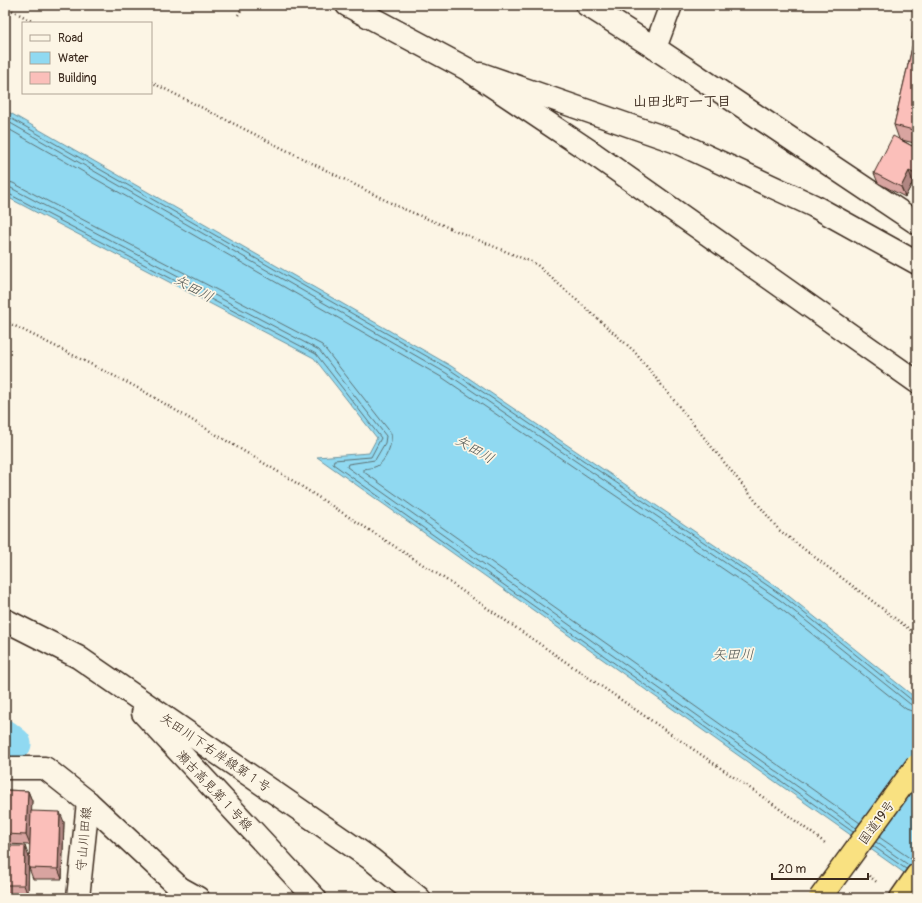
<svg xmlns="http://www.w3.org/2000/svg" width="922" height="903" viewBox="0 0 922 903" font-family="Pangolin,'Klee One',sans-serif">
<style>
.water{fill:#90d9f1;stroke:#6e939d}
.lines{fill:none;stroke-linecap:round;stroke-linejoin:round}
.shore{stroke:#5d7072;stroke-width:1}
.canal{stroke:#90d9f1;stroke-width:33}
.street-casing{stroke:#3b2a1e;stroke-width:25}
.secondary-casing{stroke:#3b2a1e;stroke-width:25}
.highway-casing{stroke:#3b2a1e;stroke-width:25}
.path{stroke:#3b2a1e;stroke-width:2.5;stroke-dasharray:1 3;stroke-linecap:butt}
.street{stroke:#fcf5e5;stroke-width:22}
.secondary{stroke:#fcf5e5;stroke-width:22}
.highway{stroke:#f9e181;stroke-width:22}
.highway-bridge-casing{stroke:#3b2a1e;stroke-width:25;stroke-linecap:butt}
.highway-bridge{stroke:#f9e181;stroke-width:22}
.wall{fill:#d8a4a0;stroke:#3b2a1e;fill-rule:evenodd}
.shaded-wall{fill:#b08682;stroke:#3b2a1e}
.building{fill:#fbbfba;stroke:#3b2a1e}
.labels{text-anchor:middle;stroke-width:3.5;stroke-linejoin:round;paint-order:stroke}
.street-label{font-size:13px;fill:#3b2a1e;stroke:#fcf5e5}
.neighbourhood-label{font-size:14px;font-weight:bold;fill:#3b2a1e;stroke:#fcf5e5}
.water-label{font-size:14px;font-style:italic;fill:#505653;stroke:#fcf5e5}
</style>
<rect width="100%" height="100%" fill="#fcf5e5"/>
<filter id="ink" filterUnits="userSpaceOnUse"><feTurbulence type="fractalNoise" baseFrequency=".025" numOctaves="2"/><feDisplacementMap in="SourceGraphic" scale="8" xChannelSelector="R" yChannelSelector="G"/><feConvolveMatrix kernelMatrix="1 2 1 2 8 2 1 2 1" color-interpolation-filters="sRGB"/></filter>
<g filter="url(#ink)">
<path class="water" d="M5,110L451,366L785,593L917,699V882L317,457L369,453L377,438L314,358L5,196Z"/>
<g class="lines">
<g class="shore">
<path d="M5,115L449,369L783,596L913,701L917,702"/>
<path d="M5,120L446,373L780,600L910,704L917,707"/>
<path d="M5,127L443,378L776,605L906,709L917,713"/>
<path d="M5,181L13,183L322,345L391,433C393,443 386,461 377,466C373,468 369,468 364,469V472L860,823"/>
<path d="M5,187L11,188L319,350L386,436L385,443L375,460L348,464L347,467L856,828"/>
<path d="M5,192L316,354L381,438L371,457L334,460L333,464L853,832"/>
<path d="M879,837L917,863"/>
<path d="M876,842L910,866"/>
<path d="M873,846L906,869"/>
</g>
<path class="canal" d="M5,736L15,744"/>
<g class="street-casing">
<g id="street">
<path d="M587,5L655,48"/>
<path d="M671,5L655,48L917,223"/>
<path d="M481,74L674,141L814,206L917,263"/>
<path d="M5,620L78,657L371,859L419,898"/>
<path d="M143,713L315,898"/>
<path d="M5,768H45L88,802L180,888L198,898"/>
<path d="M78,898L88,802"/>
</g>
</g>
<g class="secondary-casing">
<path id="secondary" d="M347,5L467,69L594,154L917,382"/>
</g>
<g class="highway-casing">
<path id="highway" d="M901,898L917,875"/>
</g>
<g class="path">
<path d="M5,7L36,23"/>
<path d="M238,15L244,5"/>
<path d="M151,82L399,207L536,264L634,351L779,530L917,635"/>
<path d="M5,321L140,389L287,477L439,575L773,804L825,843"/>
<path d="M869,876L878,883"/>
</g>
<use href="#street" class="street"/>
<use href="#secondary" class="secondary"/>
<use href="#highway" class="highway"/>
<g class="highway-bridge-casing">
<path id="highway-bridge" d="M820,898L917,765"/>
</g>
<use href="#highway-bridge" class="highway-bridge"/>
</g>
<g class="wall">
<path d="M917,14V184L913,182L905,197L878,183L874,173L899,139L894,125L913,43L912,39ZM902,140L914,143L912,146Z"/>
<path d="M5,790L28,791L32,801L31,811L64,822L62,879H33L29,868L30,845L5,844Z"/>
<path d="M5,846L29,857L28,896L5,895Z"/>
</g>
<g class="shaded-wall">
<path d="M909,171L913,182L905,197L901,187Z"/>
<path d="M28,791L32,801L30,845L26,835Z"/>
<path d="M60,812L64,822L62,879L58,869Z"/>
<path d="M25,846L29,857L28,896L24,885Z"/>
</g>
<g class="building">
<path d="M917,14V131L894,125L914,39H912Z"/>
<path d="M893,136L912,146L915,142L917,143V175L909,171L901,187L874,173Z"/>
<path d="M5,790L28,791L26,835L5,834Z"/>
<path d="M31,811L60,812L58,869L29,868Z"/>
<path d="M5,846H25L24,885H5Z"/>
</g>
</g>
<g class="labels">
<g class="street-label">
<text transform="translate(216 752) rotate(34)" y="5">矢田川下右岸線第１号</text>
<text transform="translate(215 790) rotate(47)" y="5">瀬古高見第１号線</text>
<text transform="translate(876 822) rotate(-54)" y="5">国道19号</text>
<text transform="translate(83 839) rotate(-85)" y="5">守山川田線</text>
</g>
<g class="neighbourhood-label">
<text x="682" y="106">山田北町一丁目</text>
</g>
<g class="water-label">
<text transform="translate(194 288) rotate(28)" y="5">矢田川</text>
<text transform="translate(475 449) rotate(30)" y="5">矢田川</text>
<text x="733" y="659">矢田川</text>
</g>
</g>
<rect width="922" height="903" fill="none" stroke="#fcf5e5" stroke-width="20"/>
<rect x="10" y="10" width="902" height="883" fill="none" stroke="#3b2a1e" stroke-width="1.5" filter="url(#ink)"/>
<rect x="22" y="22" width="130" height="72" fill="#fcf5e5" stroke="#afa495"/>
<rect x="30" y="35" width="20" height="6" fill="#fcf5e5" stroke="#afa495"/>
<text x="58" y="42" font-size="12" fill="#3b2a1e">Road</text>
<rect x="30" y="52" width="20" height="12" fill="#90d9f1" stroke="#afa495"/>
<text x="58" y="62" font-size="12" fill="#3b2a1e">Water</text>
<rect x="30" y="72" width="20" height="12" fill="#fbbfba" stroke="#afa495"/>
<text x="58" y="82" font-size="12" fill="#3b2a1e">Building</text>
<path d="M772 873v6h96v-6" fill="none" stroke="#3b2a1e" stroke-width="2"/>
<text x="778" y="873" font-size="12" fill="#3b2a1e" stroke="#fcf5e5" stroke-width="3" paint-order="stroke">20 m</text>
</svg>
